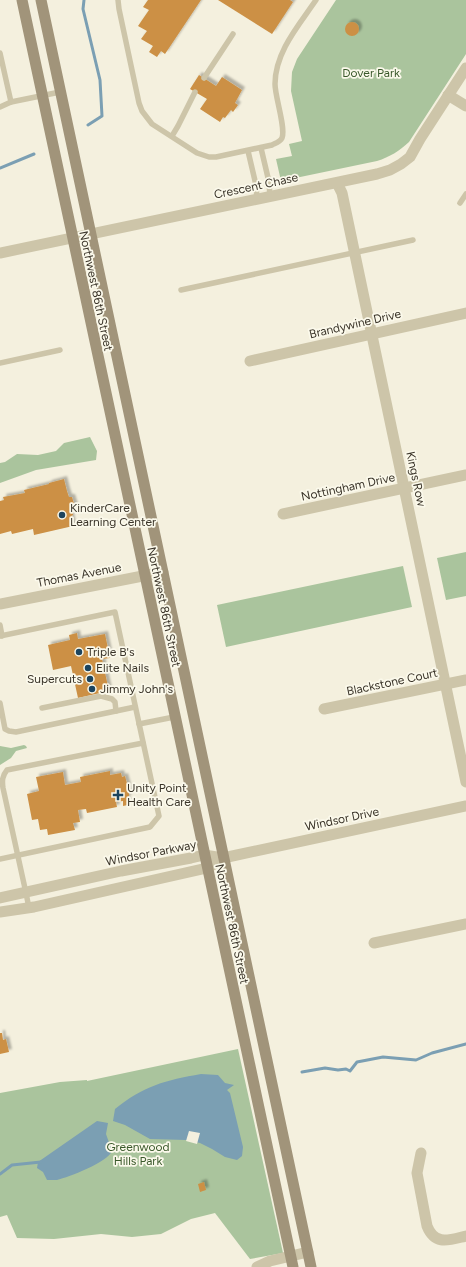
<svg xmlns="http://www.w3.org/2000/svg" width="466" height="1267" viewBox="0 0 466 1267" font-family="Figtree,sans-serif">
<style>
.green{fill:#aac49d}
.water{fill:#7b9fb3}
.pier{fill:#f4f0de}
.lines{fill:none;stroke-linecap:round;stroke-linejoin:round}
.stream{stroke:#7b9fb3;stroke-width:3}
.building{fill:#cc9044;filter:url(#shadow)}
.service{stroke:#cdc5a9;stroke-width:5.5}
.minor{stroke:#cdc5a9;stroke-width:11}
.secondary{stroke:#a1947a;stroke-width:11}
.poi-dot{fill:#1c445e;stroke:#fbf9eb;stroke-width:1.5}
.labels{text-anchor:middle;stroke-width:3.5;stroke-linejoin:round;paint-order:stroke}
.park-label{font-size:12px;fill:#3a592b;stroke:#fbf9eb}
.street-label{font-size:12px;fill:#3a3429;stroke:#fbf9eb}
.poi-label{font-size:12px;fill:#3a3429;stroke:#fbf9eb;text-anchor:start}
</style>
<defs>
<filter id="shadow"><feDropShadow dx="3" dy="-3" stdDeviation="1" flood-color="#0004"/></filter>
</defs>
<rect width="100%" height="100%" fill="#f4f0de"/>
<g class="green">
<path d="M336,0H466V54L409,142C399,151 390,157 377,161L281,181L276,159L292,156L289,144L302,141L291,91L292,72L297,59Z"/>
<path d="M90,437L97,451L96,460L36,470L0,483V463L5,462L17,454L38,455L56,451L64,443Z"/>
<path d="M466,552V596L446,600L437,558Z"/>
<path d="M403,566L412,607L226,647L217,605Z"/>
<path d="M24,745L26,746L27,748L16,751L11,758L0,765V746L11,748Z"/>
<path d="M238,1049L283,1253L250,1259L215,1213L191,1219L161,1234L132,1237L101,1234L54,1239L17,1238L7,1215L0,1217V1093L60,1082L87,1080V1081Z"/>
</g>
<g class="water">
<path d="M201,1074L218,1075L225,1083L234,1085L227,1090L230,1093L243,1147L242,1156L237,1160L225,1157L212,1149L200,1143L186,1140L150,1139L125,1125L113,1121L115,1109C143,1086 166,1080 201,1074Z"/>
<path d="M97,1121L108,1123L106,1134L112,1151C108,1162 69,1177 57,1180C54,1180 51,1180 47,1180L43,1172L37,1168L38,1162Z"/>
</g>
<path class="pier" d="M189,1131L200,1133L197,1144L186,1141Z"/>
<g class="lines">
<g class="stream">
<path d="M84,0L83,9L100,80L102,116L88,125"/>
<path d="M0,168L34,154"/>
<path d="M302,1072L325,1068L338,1070L346,1069L350,1071L357,1062L383,1057L416,1060L432,1053L466,1044"/>
<path d="M0,1174L12,1165L41,1162"/>
</g>
</g>
<g class="building">
<path d="M148,0H201L165,54L161,51L157,57L149,52L153,46L141,39L147,31L138,26L149,10L143,7Z"/>
<path d="M218,0H290L293,2L272,34Z"/>
<circle cx="352" cy="29" r="7"/>
<path d="M199,75L216,86L222,77L242,90L235,103L238,105L233,112L231,110L225,118L223,117L220,122L200,109L207,99L190,89Z"/>
<path d="M64,479L67,491L69,497H72L75,507L72,508L73,515L71,516L73,526L34,535L33,529L12,534L11,531L0,534V501L4,500L3,497L25,493L24,490L49,484V483Z"/>
<path d="M77,633L78,639L105,634L110,658L102,659L109,691L78,698L71,666L53,670L48,645L70,640L69,635Z"/>
<path d="M110,771V775L121,773L122,777L125,776L129,791V797H127L128,805L123,806V801L116,802L117,807L87,813L86,809L78,810L80,822L73,823L75,830L48,835L47,829L40,830L38,819L32,820L27,794L39,791L36,777L63,772L65,785L81,782L80,777Z"/>
<path d="M0,1033H2L3,1040L6,1039L9,1052L0,1054Z"/>
<path d="M204,1182L206,1190L200,1192L198,1184Z"/>
</g>
<g class="lines">
<g class="service">
<path d="M118,0L119,9L139,103L142,111L152,124L197,153L209,157H216L272,145C276,143 280,142 282,138C286,128 275,97 275,84C275,52 299,25 316,0"/>
<path d="M0,53L11,102L0,107"/>
<path d="M204,78L233,34"/>
<path d="M11,102L60,92"/>
<path d="M172,136L178,126L195,92"/>
<path d="M261,148L269,182L270,197"/>
<path d="M248,151L256,185L257,199"/>
<path d="M460,203L466,194"/>
<path d="M181,290L413,240"/>
<path d="M0,363L60,350"/>
<path d="M0,625L2,636"/>
<path d="M0,636L115,612L159,816L150,827L0,859"/>
<path d="M0,703L5,729L9,731L16,732L135,707"/>
<path d="M42,708L101,696L112,699L115,702L116,711"/>
<path d="M139,724L174,717"/>
<path d="M29,908L26,893L3,788C2,781 2,776 7,770L143,743"/>
</g>
<g class="minor">
<path d="M448,95L466,106"/>
<path d="M337,183L342,193L466,782"/>
<path d="M0,253L377,174L390,170L401,164L410,157L420,139L466,68"/>
<path d="M250,361L466,313"/>
<path d="M283,514L466,475"/>
<path d="M0,604L163,572"/>
<path d="M324,709L466,680"/>
<path d="M0,898L121,871L191,858L204,855L223,858L466,806"/>
<path d="M0,912L34,907L207,868L216,863"/>
<path d="M374,943L466,924"/>
<path d="M421,1153L417,1173L427,1226C435,1246 449,1240 466,1236"/>
<path d="M257,1267L270,1261L308,1252"/>
</g>
<g class="secondary">
<path d="M22,0L293,1267"/>
<path d="M41,0L311,1267"/>
</g>
</g>
<g class="poi-dot">
<circle cx="62" cy="515" r="4"/>
<circle cx="79" cy="652" r="4"/>
<circle cx="88" cy="668" r="4"/>
<circle cx="90" cy="679" r="4"/>
<circle cx="92" cy="689" r="4"/>
<path d="M116 789h4v4h4v4h-4v4h-4v-4h-4v-4h4z"/>
</g>
<g class="labels">
<g class="park-label">
<text x="371" y="77">Dover Park</text>
<text x="138" y="1151">Greenwood<tspan x="138" dy="14">Hills Park</tspan></text>
</g>
<g class="street-label">
<text transform="translate(256 186) rotate(-12)" y="4">Crescent Chase</text>
<text transform="translate(96 291) rotate(78)" y="4">Northwest 86th Street</text>
<text transform="translate(355 324) rotate(-13)" y="4">Brandywine Drive</text>
<text transform="translate(416 479) rotate(78)" y="4">Kings Row</text>
<text transform="translate(348 487) rotate(-12)" y="4">Nottingham Drive</text>
<text transform="translate(79 575) rotate(-11)" y="4">Thomas Avenue</text>
<text transform="translate(164 607) rotate(78)" y="4">Northwest 86th Street</text>
<text transform="translate(392 682) rotate(-12)" y="4">Blackstone Court</text>
<text transform="translate(342 819) rotate(-12)" y="4">Windsor Drive</text>
<text transform="translate(151 853) rotate(-11)" y="4">Windsor Parkway</text>
<text transform="translate(232 924) rotate(78)" y="4">Northwest 86th Street</text>
</g>
<g class="poi-label">
<text x="70" y="512">KinderCare<tspan x="70" dy="14">Learning Center</tspan></text>
<text x="87" y="656">Triple B's</text>
<text x="96" y="672">Elite Nails</text>
<text x="82" y="683" text-anchor="end">Supercuts</text>
<text x="100" y="693">Jimmy John's</text>
<text x="127" y="792">Unity Point<tspan x="127" dy="14">Health Care</tspan></text>
</g>
</g>
</svg>
